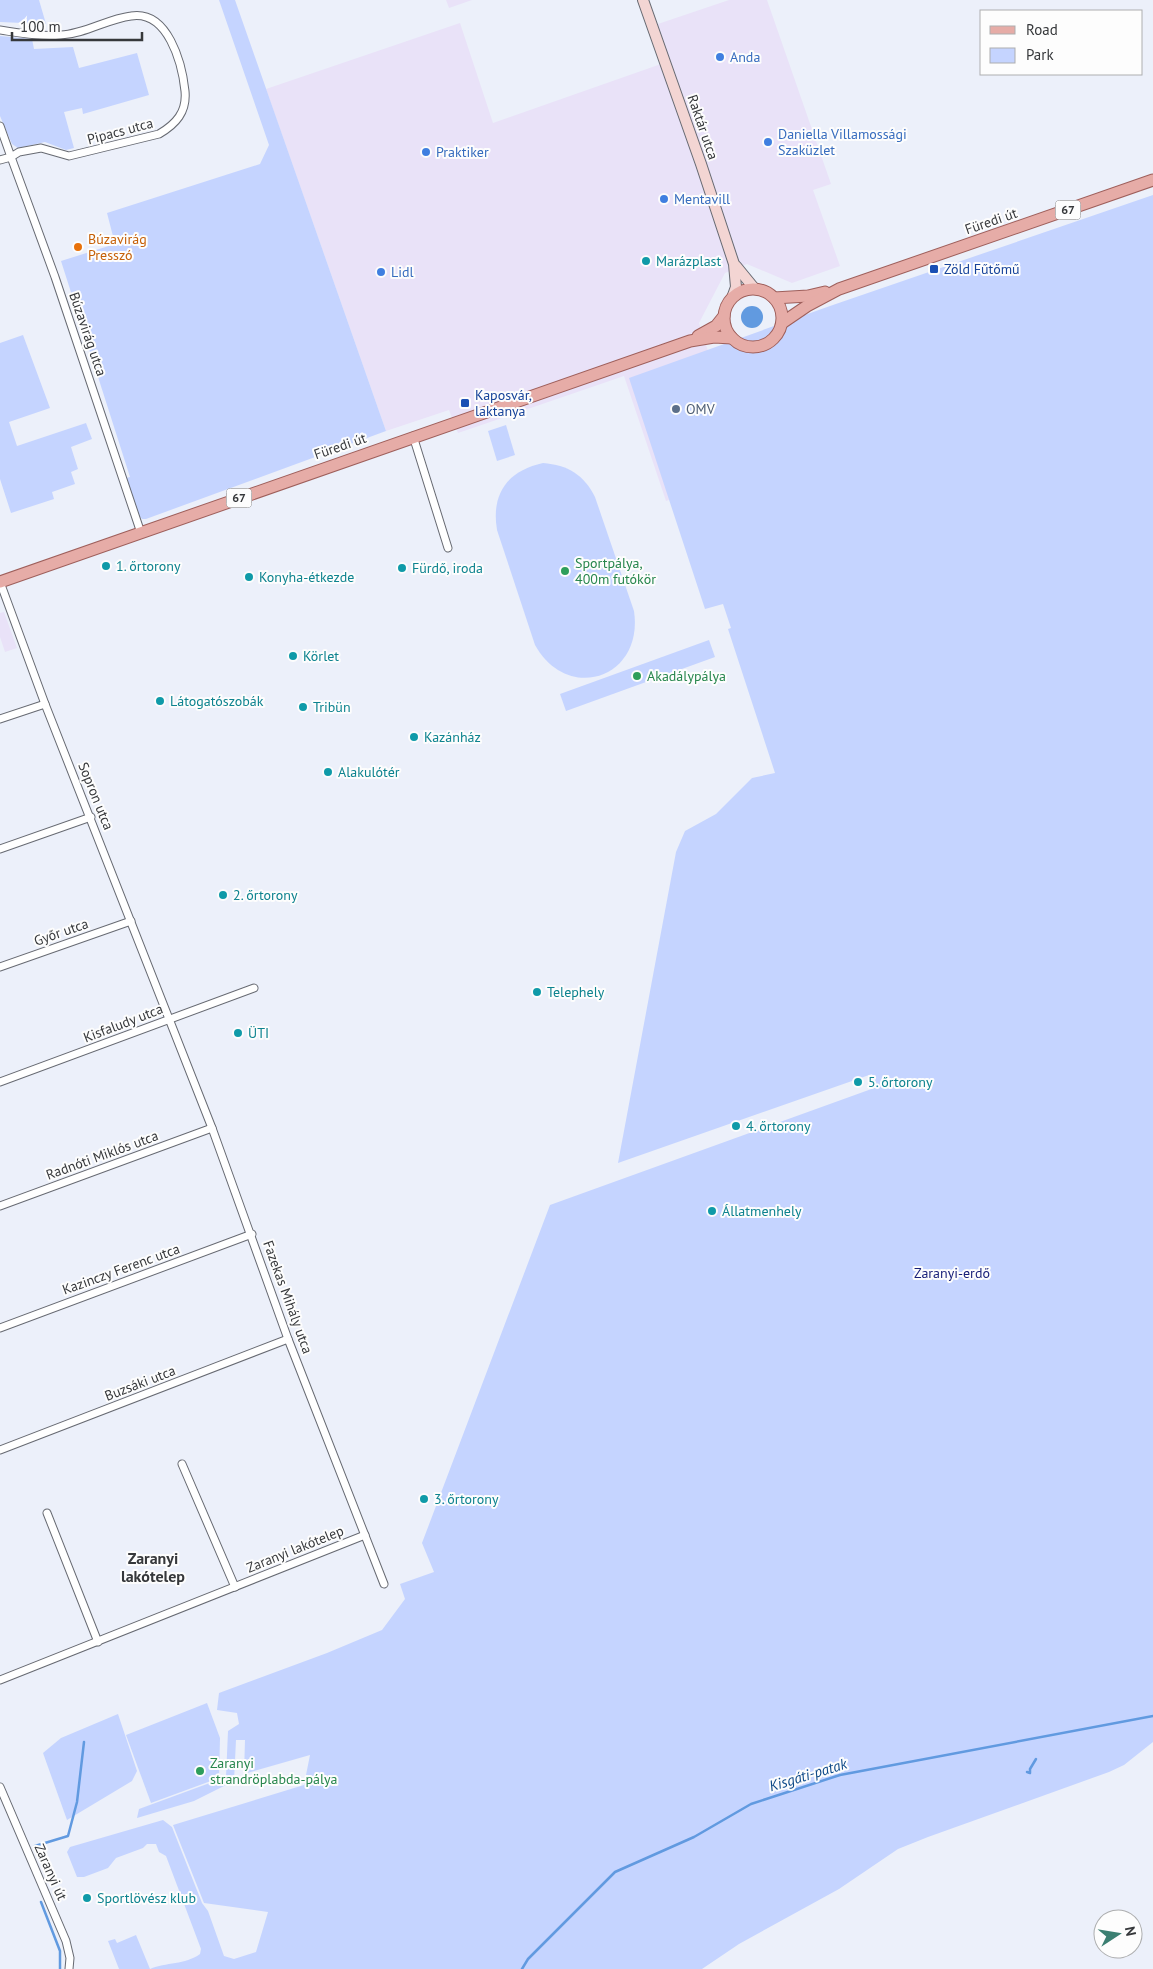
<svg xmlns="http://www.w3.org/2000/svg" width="1153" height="1969" viewBox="0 0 1153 1969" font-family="'PT Sans',sans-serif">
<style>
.commercial{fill:#e9e2f8}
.green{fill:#c5d4ff}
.water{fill:#619ae0}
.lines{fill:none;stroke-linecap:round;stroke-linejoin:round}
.stream{stroke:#619ae0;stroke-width:2.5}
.street-casing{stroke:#676a72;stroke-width:9}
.secondary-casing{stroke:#676a72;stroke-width:12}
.primary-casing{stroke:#9e5f5b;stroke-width:13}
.street{stroke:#fff;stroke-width:7}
.secondary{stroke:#f3d5d3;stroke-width:10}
.primary{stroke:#e6aca7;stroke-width:11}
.shop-dot{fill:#3f7fe0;stroke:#fdfdfd;stroke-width:2}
.food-dot{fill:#e8710a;stroke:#fdfdfd;stroke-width:2}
.culture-dot{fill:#0f9aa8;stroke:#fdfdfd;stroke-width:2}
.transit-dot{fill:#1a4fb4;stroke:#fdfdfd;stroke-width:2}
.service-dot{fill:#5c6f8a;stroke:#fdfdfd;stroke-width:2}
.leisure-dot{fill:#2e9e5b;stroke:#fdfdfd;stroke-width:2}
.labels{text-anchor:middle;stroke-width:4;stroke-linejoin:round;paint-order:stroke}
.shield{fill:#fdfdfd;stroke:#727375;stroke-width:1}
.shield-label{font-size:12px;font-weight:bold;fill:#36383b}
.shop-label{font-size:14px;fill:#366cbe;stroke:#fdfdfd;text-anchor:start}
.street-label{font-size:14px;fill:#36383b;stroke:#fdfdfd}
.food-label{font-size:14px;fill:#c56008;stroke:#fdfdfd;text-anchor:start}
.culture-label{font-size:14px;fill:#0d838f;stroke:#fdfdfd;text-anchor:start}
.transit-label{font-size:14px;fill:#164399;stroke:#fdfdfd;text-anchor:start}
.service-label{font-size:14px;fill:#4e5e75;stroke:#fdfdfd;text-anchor:start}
.leisure-label{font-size:14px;fill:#27864d;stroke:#fdfdfd;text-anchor:start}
.park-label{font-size:14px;fill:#161e78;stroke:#fdfdfd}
.water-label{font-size:15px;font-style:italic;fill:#0d4988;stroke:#fdfdfd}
.quarter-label{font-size:16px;font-weight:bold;fill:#36383b;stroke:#fdfdfd}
</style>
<rect width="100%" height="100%" fill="#ecf0fa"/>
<g class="commercial">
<path d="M446,0H472L449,8Z"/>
<path d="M729,0H767L831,184L813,190L840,266L792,283L747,264L725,273L699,323L708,351L697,491L666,501L624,376L458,433L449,410L386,431L266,89L460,23L493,123L661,64L649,27Z"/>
<path d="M4,612L17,648L5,652L0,637V613Z"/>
</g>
<g class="green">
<path d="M0,0H39L46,24L0,22Z"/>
<path d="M219,0H235L386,431L146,519H142L138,515L126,478L130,477L61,261L115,244L107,213L260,164L269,145Z"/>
<path d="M0,36L32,39L34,49L73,47L79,68L137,53L149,95L83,114L82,108L64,112L74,148L66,150L45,142L18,148L12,144L0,116Z"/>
<path d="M1153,195V1742L1124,1765L1109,1772L928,1837L898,1849L839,1889L739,1944L702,1969H119L108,1941L115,1939L117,1943L136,1935L150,1969C166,1962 185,1965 200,1954L201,1949L166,1856L159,1852L156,1844H147L143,1848L116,1858L108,1868L84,1877H77L67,1852L70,1847L163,1820L172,1827L202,1903L208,1911L224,1956L234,1959L256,1952L268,1912L204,1903L173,1825L304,1785L310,1755L244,1774L245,1740H236L234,1781L194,1801L137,1818L139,1809L226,1777L228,1731L239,1724L237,1713L217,1710L219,1693L327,1653L382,1630L405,1599L400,1584L434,1572L422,1543L550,1205L877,1087L872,1074L618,1163L676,852L685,831L716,814L752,778L775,773L728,629L731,628L723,604L705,609L629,378L830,306Z"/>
<path d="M23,335L50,408L9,422L17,446L86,423L92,439L71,447L78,469L71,472L75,484L52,492L54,499L11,513L0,479V343Z"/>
<path d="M506,425L515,455L497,461L488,431Z"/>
<path d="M543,463C568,465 584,475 595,497L634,611C644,678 568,704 535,645L497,530C491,494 507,471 543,463Z"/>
<path d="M709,640L715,657L566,711L560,694Z"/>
<path d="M207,1703L220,1738L219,1778L151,1803L126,1735Z"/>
<path d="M118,1714L137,1771L132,1781L67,1820L43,1753L61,1738Z"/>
</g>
<circle class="water" cx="752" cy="317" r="11"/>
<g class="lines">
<g class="stream">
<path d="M1027,1772L1030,1773V1769L1036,1759"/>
<path d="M35,1846L68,1836L77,1802L84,1742"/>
<path d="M41,1902L60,1951V1969"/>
<path d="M522,1969L528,1959L615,1872L694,1837L751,1804L840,1775L1153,1716"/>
</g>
<g class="street-casing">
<g id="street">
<path d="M0,30C20,33 41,37 61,35C85,34 107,19 131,16C168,10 182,63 185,91C187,112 176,124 159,134L69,156L41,148L19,152L11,157L0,126"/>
<path d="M0,160L11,157L55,277L141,533"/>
<path d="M413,436L448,548"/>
<path d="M0,582L45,704L212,1128L288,1339L384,1584"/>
<path d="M0,719L45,704"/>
<path d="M0,849L91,817"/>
<path d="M0,967L131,921"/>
<path d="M0,1082L254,988"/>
<path d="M0,1206L212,1128"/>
<path d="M0,1328L252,1234"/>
<path d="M0,1450L288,1339"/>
<path d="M182,1464L235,1587"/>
<path d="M47,1513L98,1642"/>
<path d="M0,1680L365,1535"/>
<path d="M0,1787L66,1941L70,1958L69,1969"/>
</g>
</g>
<g class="secondary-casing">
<g id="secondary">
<path d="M643,0L701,164L734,264L736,287L732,298"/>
<path d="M736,266L754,288"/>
</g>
</g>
<g class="primary-casing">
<g id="primary">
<circle cx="753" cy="318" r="29"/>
<path d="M774,298L808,296L825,292"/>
<path d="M782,323L807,306L839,289L1153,180"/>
<path d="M698,336L716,326L724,316"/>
<path d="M0,582L690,341L714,337L732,338"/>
</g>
</g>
<use href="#street" class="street"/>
<use href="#secondary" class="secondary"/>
<use href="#primary" class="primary"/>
</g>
<g class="shop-dot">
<circle cx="720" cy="57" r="5"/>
<circle cx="768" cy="142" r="5"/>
<circle cx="426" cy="152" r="5"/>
<circle cx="664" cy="199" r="5"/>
<circle cx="381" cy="272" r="5"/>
</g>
<circle class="food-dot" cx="78" cy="247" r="5"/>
<g class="culture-dot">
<circle cx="646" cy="261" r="5"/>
<circle cx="106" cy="566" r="5"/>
<circle cx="402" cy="568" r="5"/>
<circle cx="249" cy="577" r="5"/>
<circle cx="293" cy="656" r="5"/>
<circle cx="160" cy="701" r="5"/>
<circle cx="303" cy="707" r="5"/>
<circle cx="414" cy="737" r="5"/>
<circle cx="328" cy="772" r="5"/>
<circle cx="223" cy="895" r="5"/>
<circle cx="537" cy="992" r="5"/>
<circle cx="238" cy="1033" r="5"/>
<circle cx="858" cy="1082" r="5"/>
<circle cx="736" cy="1126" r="5"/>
<circle cx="712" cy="1211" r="5"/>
<circle cx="424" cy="1499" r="5"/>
<circle cx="87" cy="1898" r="5"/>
</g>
<g class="transit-dot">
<rect x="929" y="264" width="10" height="10" rx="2.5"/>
<rect x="460" y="398" width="10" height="10" rx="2.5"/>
</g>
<circle class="service-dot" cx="676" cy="409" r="5"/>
<g class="leisure-dot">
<circle cx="565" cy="571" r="5"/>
<circle cx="637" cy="676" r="5"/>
<circle cx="200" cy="1771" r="5"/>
</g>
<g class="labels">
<g class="shield">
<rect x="1055.5" y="200.5" width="25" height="19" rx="4"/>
<rect x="226.5" y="488.5" width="25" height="19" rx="4"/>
</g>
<g class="shield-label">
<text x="1068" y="214">67</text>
<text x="239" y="502">67</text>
</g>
<g class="shop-label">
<text x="730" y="62">Anda</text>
<text x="778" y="139">Daniella Villamossági<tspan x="778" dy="16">Szaküzlet</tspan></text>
<text x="436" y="157">Praktiker</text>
<text x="674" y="204">Mentavill</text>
<text x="391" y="277">Lidl</text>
</g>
<g class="street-label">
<text transform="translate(703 127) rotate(71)" y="5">Raktár utca</text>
<text transform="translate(120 131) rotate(-15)" y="5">Pipacs utca</text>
<text transform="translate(991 221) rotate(-19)" y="5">Füredi út</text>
<text transform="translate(88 334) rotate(71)" y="5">Búzavirág utca</text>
<text transform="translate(340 446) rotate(-19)" y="5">Füredi út</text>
<text transform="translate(96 796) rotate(68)" y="5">Sopron utca</text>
<text transform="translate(61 932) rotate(-19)" y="5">Győr utca</text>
<text transform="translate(123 1023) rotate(-21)" y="5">Kisfaludy utca</text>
<text transform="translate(102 1155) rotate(-20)" y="5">Radnóti Miklós utca</text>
<text transform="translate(121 1269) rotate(-20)" y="5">Kazinczy Ferenc utca</text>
<text transform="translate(288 1297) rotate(70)" y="5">Fazekas Mihály utca</text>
<text transform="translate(140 1383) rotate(-21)" y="5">Buzsáki utca</text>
<text transform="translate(295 1549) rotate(-22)" y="5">Zaranyi lakótelep</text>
<text transform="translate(51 1872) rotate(66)" y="5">Zaranyi út</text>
</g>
<g class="food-label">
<text x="88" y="244">Búzavirág<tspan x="88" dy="16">Presszó</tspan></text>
</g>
<g class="culture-label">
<text x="656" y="266">Marázplast</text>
<text x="116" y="571">1. őrtorony</text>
<text x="412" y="573">Fürdő, iroda</text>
<text x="259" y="582">Konyha-étkezde</text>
<text x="303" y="661">Körlet</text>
<text x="170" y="706">Látogatószobák</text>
<text x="313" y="712">Tribün</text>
<text x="424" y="742">Kazánház</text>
<text x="338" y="777">Alakulótér</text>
<text x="233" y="900">2. őrtorony</text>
<text x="547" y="997">Telephely</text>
<text x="248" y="1038">ÜTI</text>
<text x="868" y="1087">5. őrtorony</text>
<text x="746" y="1131">4. őrtorony</text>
<text x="722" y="1216">Állatmenhely</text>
<text x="434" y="1504">3. őrtorony</text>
<text x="97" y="1903">Sportlövész klub</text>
</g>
<g class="transit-label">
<text x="944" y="274">Zöld Fűtőmű</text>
<text x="475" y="400">Kaposvár,<tspan x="475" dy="16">laktanya</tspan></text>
</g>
<g class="service-label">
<text x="686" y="414">OMV</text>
</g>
<g class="leisure-label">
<text x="575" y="568">Sportpálya,<tspan x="575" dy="16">400m futókör</tspan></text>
<text x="647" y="681">Akadálypálya</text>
<text x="210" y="1768">Zaranyi<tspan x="210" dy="16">strandröplabda-pálya</tspan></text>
</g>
<g class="park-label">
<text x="952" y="1278">Zaranyi-erdő</text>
</g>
<g class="water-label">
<text transform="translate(808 1775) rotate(-17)" y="5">Kisgáti-patak</text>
</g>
<g class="quarter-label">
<text x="153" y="1564">Zaranyi<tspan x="153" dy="18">lakótelep</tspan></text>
</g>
</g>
<rect x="980" y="10" width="162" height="65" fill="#fdfdfd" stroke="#adaeaf"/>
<rect x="990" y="26" width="25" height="8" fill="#e6aca7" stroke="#adaeaf"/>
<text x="1026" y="35" font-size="15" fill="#36383b">Road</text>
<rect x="990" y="48" width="25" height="15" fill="#c5d4ff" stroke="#adaeaf"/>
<text x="1026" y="60" font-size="15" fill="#36383b">Park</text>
<g transform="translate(1118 1934) rotate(78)"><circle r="24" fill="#fdfdfd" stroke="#adaeaf"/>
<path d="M0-4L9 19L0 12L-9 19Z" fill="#3b7f72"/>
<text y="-8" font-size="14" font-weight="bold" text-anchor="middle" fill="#36383b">N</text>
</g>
<path d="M12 32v8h130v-8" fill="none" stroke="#36383b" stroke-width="2.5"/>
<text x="20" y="32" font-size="15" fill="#36383b" stroke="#fdfdfd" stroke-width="4" paint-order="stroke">100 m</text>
</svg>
